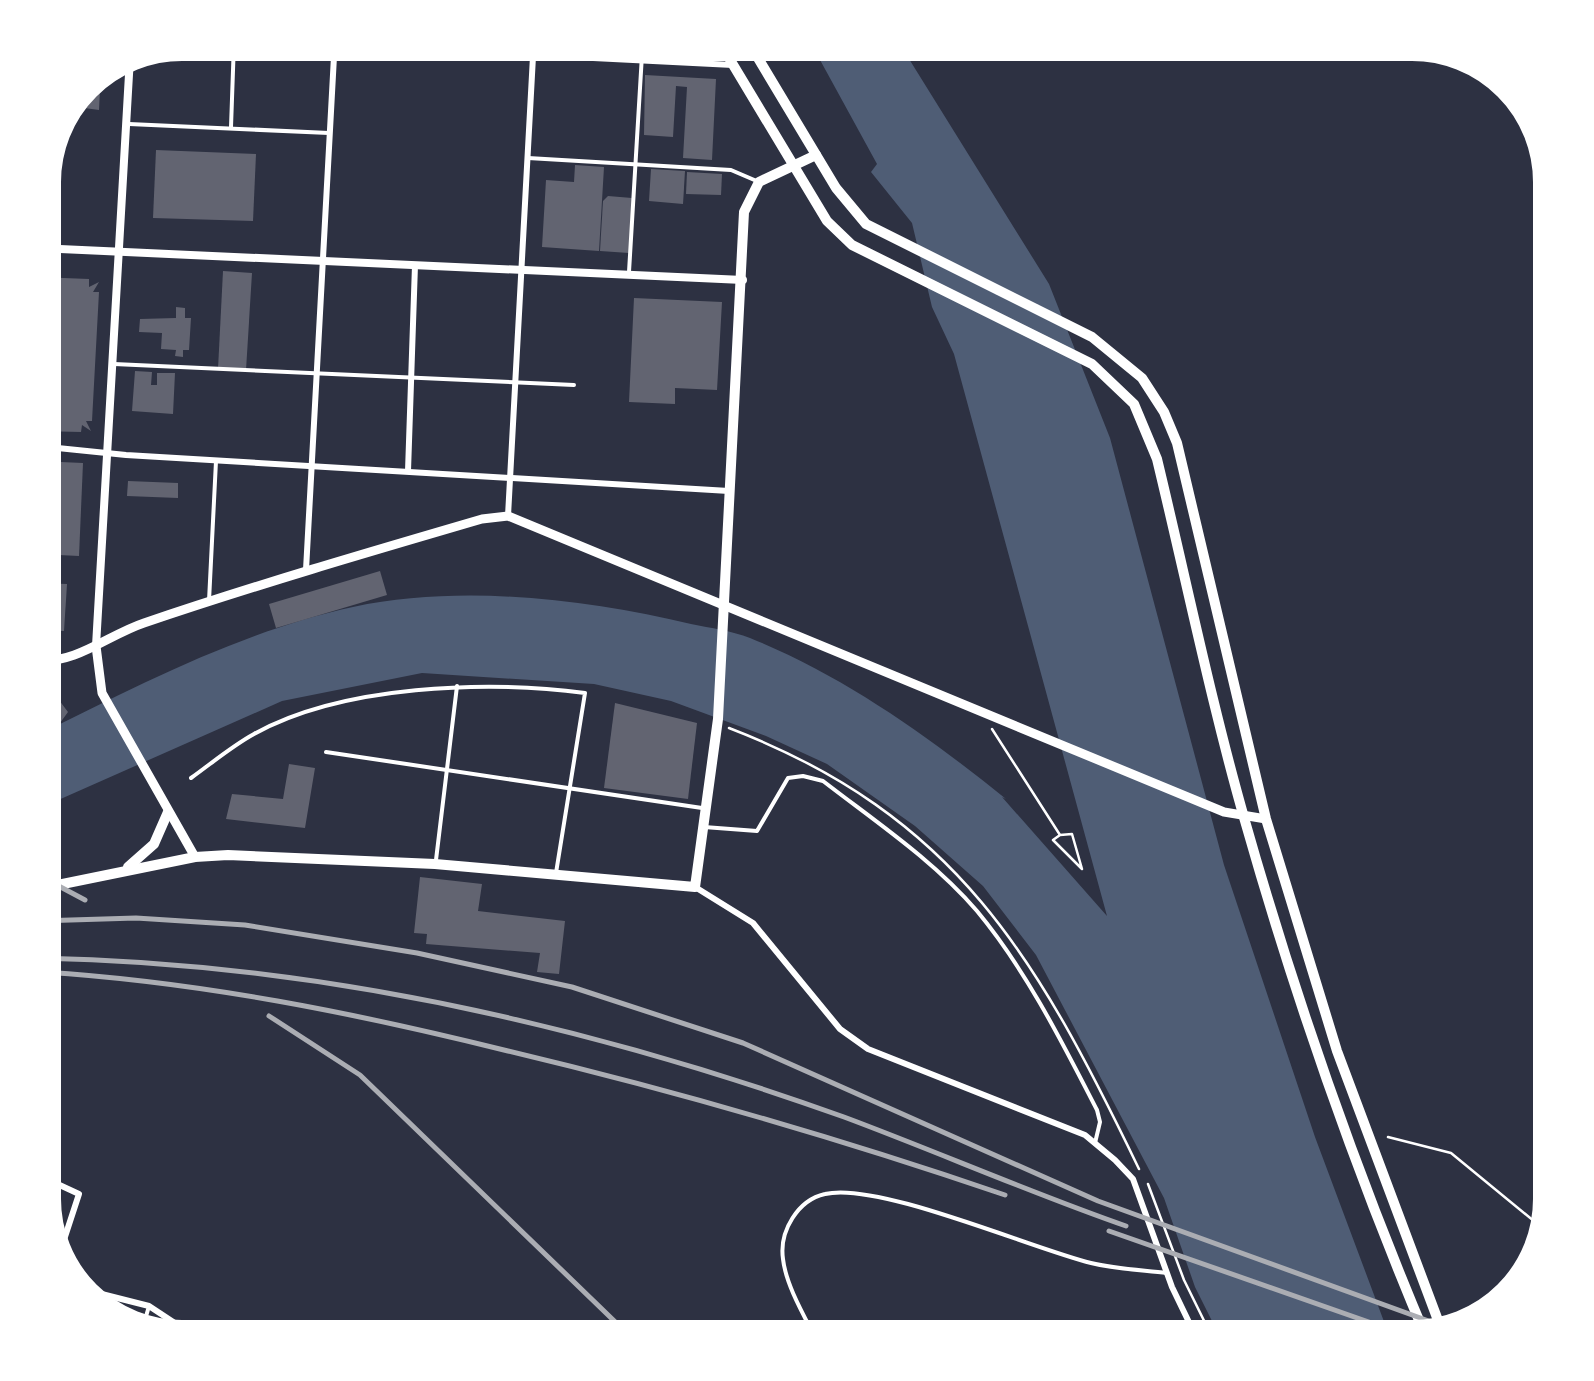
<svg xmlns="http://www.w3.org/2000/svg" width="1594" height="1381" viewBox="0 0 1594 1381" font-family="'Roboto Serif',serif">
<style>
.water{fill:#4f5d75}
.building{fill:#626471}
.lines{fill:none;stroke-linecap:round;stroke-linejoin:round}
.path{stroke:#fff;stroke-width:2.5}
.service{stroke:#fff;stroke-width:4}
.minor{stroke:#fff;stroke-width:6}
.tertiary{stroke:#fff;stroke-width:8}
.secondary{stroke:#fff;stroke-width:9}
.primary{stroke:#fff;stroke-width:10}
.trunk{stroke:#fff;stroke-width:10}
.rail{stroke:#abadb3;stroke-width:5}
.rim{fill:none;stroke:#fff;stroke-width:12}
</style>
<rect width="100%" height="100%" fill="#2d3142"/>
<path class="water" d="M808,38H896L1049,284L1110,438L1224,865L1315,1137L1392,1343H1223L1195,1287L1164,1198L1036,955L983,886L915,826L827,764L766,736L671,701L594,684L422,673L282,701L38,809V735C139,685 242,631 353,607C462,584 584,599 691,624C711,628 732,631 750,638C844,676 928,736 1006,799L1002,797L1107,916L954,354L932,307L912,223L871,172L877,164Z"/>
<g class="building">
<path d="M451,38H519V44Z"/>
<path d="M101,68L99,110L77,107L76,115L66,114L86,74Z"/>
<path d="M645,75L716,79L712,160L683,158L687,87L676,86L673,137L644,135Z"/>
<path d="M58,132L53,225L38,224V172Z"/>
<path d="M156,150L256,154L253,221L153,218Z"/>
<path d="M575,165L604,167L599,251L542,247L546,180L574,182Z"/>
<path d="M651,169L685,171L683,204L649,201Z"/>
<path d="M687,172L722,174L721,195L686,194Z"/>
<path d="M608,196L632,198L629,253L600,251L603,201Z"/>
<path d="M223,271L252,273L246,370L218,369Z"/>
<path d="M38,277L89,279V287L99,282L93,292H99L92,421H86L91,431L82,425L81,432L38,431Z"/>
<path d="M634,298L722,302L717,390L675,388V404L629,402Z"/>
<path d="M176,307L185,308V318H191L189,350H183V357L175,356L176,350L161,349L162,333L139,332L140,319L176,318Z"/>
<path d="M135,371L152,372L151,385H157V373H175L173,414L132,411Z"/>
<path d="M38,461L83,463L79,556L38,554Z"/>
<path d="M128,481L178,483V498L127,496Z"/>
<path d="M380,571L387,595L276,628L269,604Z"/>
<path d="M38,583L67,584L64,631L38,630Z"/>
<path d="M42,683L61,686L59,700L68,712L60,723H38V685Z"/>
<path d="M615,703L697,723L688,799L604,788Z"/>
<path d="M289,764L315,768L305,828L226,819L232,794L283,799Z"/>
<path d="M420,877L482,884L478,911L565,921L559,974L537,972L540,953L426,944L427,934L414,933Z"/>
</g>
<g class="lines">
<g class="path">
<path d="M729,728C958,816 1037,958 1139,1169"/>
<path d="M992,729L1060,835L1053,840L1082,869L1072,834L1060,835"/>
<path d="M1388,1137L1451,1153L1546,1231"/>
<path d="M1148,1184L1184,1280L1215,1343"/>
</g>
<g class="service">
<path d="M129,124L329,133"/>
<path d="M231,127L234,42"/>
<path d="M528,158L731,170L759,182"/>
<path d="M629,272L643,38"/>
<path d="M114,364L574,385"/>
<path d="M209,601L216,461"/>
<path d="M326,752L702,808"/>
<path d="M191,778C212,763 232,746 254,734C342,685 487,680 585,693L556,873"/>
<path d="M704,827L757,831L788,778L803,776L823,781C876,822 933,860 977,911C1026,970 1062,1042 1097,1110L1100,1122L1095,1143"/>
<path d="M436,860L457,686"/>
<path d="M143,1327L149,1306"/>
<path d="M818,1343C806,1319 786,1286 783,1259C779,1231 798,1200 825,1194C877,1181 1033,1249 1091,1263C1116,1269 1142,1270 1167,1273"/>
</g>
<g class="minor">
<path d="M193,38L733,65"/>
<path d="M38,446L126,455L729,491"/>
<path d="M408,471L415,265"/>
<path d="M508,516L534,38"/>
<path d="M306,570L335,38"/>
<path d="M695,887L753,923L840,1029L868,1049L1085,1135L1115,1160L1133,1179L1172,1287L1199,1343"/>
<path d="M38,1175L79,1194L59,1255"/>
<path d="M74,1287L149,1306L205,1343"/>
</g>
<g class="tertiary">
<path d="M38,248L743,280"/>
<path d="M96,646L130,57"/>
</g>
<g class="secondary">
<path d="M96,646L102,693L195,857"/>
<path d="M38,661C78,663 108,635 144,623C256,585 369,552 482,519L508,516L1224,812L1266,819"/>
</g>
<g class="primary">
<path d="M128,867L154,844L168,812"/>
<path d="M38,889L195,857L228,855L435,864L695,887L718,719L744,212L759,182L816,155"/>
</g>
<g class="trunk">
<path d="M717,38L827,221L852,245L1092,364L1134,404L1157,459C1186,579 1211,702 1245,821C1295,997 1355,1169 1426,1337"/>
<path d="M746,38L836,188L866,224L1092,337L1142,378L1164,412L1177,443L1266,819L1337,1051L1442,1331"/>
</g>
<g class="rail">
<path d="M38,875L85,900"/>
<path d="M38,921L136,918L245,925L417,953L572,987L743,1043L1098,1201L1448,1328"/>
<path d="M38,958C314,963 585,1024 844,1117C938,1152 1031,1193 1126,1226"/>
<path d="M43,972C201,982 355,1013 508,1051C676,1091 841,1139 1005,1195"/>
<path d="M269,1016L360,1075L637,1343"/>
<path d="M1109,1231L1420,1340"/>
</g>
</g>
<path d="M0 0H1594V1381H0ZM182 55H1412A127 127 0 0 1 1539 182V1199A127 127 0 0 1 1412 1326H182A127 127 0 0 1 55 1199V182A127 127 0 0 1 182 55Z" fill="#fff" fill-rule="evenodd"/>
<path class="rim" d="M182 55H1412A127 127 0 0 1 1539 182V1199A127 127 0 0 1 1412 1326H182A127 127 0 0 1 55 1199V182A127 127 0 0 1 182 55Z"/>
</svg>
